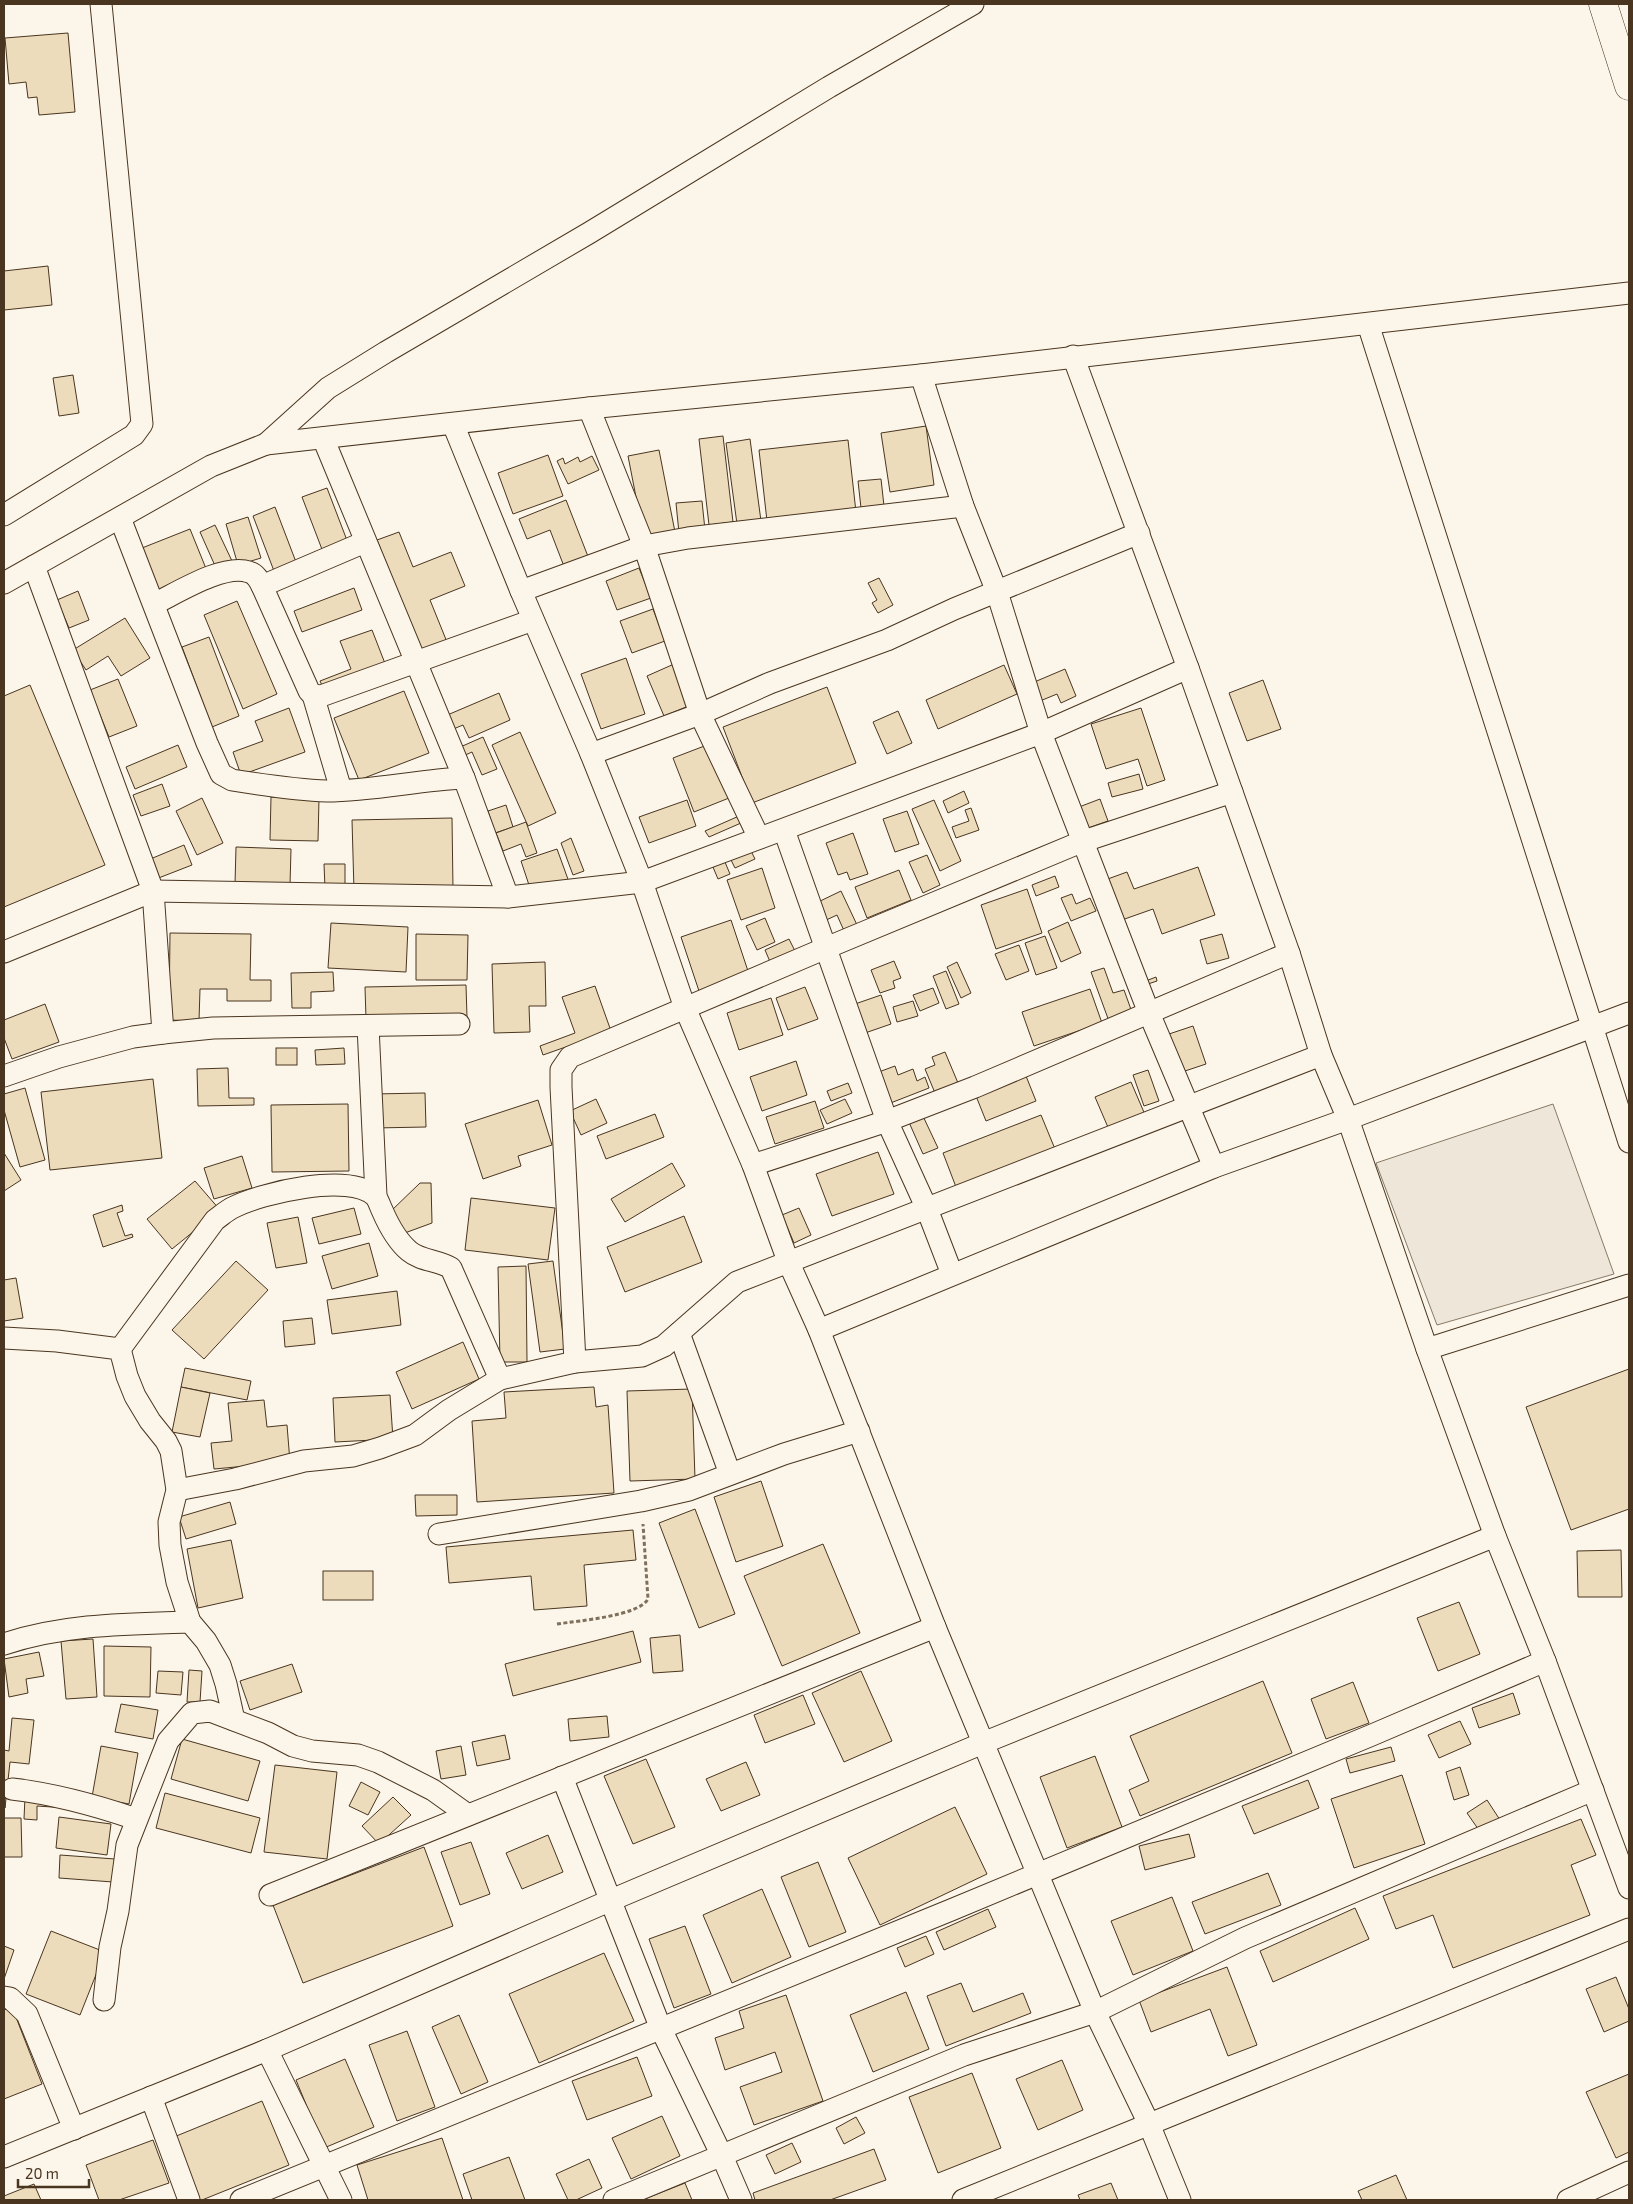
<svg xmlns="http://www.w3.org/2000/svg" width="1633" height="2204" viewBox="0 0 1633 2204" font-family="'Exo 2',sans-serif">
<style>
.green{fill:#ede6d9;stroke:#887966}
.building{fill:#ecdcbc;stroke:#4a3520}
.lines{fill:none;stroke-linecap:round;stroke-linejoin:round}
.street-casing{stroke:#4a3520;stroke-width:23}
.secondary-casing{stroke:#4a3520;stroke-width:29}
.path{stroke:#7f6f5c;stroke-width:3;stroke-dasharray:4 2.5;stroke-linecap:butt}
.street{stroke:#fbf6e9;stroke-width:21}
.secondary{stroke:#fbf6e9;stroke-width:28}
</style>
<rect width="100%" height="100%" fill="#fbf6e9"/>
<path class="green" d="M1553,1104L1614,1274L1437,1325L1376,1163Z"/>
<g class="building">
<path d="M68,33L75,112L39,115L37,97L28,98L26,82L9,84L5,38Z"/>
<path d="M48,266L52,305L4,310V271Z"/>
<path d="M73,375L79,413L59,416L53,378Z"/>
<path d="M926,426L934,485L890,492L881,433Z"/>
<path d="M723,436L733,522L709,525L699,439Z"/>
<path d="M750,439L761,521L737,524L726,443Z"/>
<path d="M848,440L856,512L767,521L759,450Z"/>
<path d="M659,450L675,532L644,538L628,456Z"/>
<path d="M548,455L563,496L513,514L498,473Z"/>
<path d="M592,456L599,470L568,484L557,461L563,458L565,464L578,457L580,462Z"/>
<path d="M881,479L884,506L861,508L858,481Z"/>
<path d="M327,488L348,543L323,552L302,497Z"/>
<path d="M566,500L589,559L565,569L550,530L527,539L519,519Z"/>
<path d="M702,501L705,530L679,533L676,503Z"/>
<path d="M275,507L296,562L274,571L253,516Z"/>
<path d="M248,517L261,558L238,565L226,524Z"/>
<path d="M215,525L232,561L216,568L200,532Z"/>
<path d="M190,529L207,571L159,590L142,548Z"/>
<path d="M399,532L413,567L451,552L465,586L430,600L447,642L422,652L377,540Z"/>
<path d="M639,568L651,598L617,610L606,581Z"/>
<path d="M879,578L893,605L878,613L872,603L877,600L868,583Z"/>
<path d="M354,588L362,610L302,632L294,611Z"/>
<path d="M78,591L89,620L69,628L57,600Z"/>
<path d="M237,601L277,694L243,709L204,615Z"/>
<path d="M653,609L665,641L632,653L620,621Z"/>
<path d="M125,618L150,658L121,676L108,656L86,670L73,650Z"/>
<path d="M372,630L386,666L324,690L320,681L351,669L340,641Z"/>
<path d="M209,637L239,716L212,727L182,647Z"/>
<path d="M626,658L645,714L601,729L581,674Z"/>
<path d="M674,664L691,705L664,716L647,676Z"/>
<path d="M1004,665L1017,694L938,729L926,700Z"/>
<path d="M1065,669L1076,696L1061,703L1057,694L1040,701L1032,683Z"/>
<path d="M118,679L137,726L109,737L90,690Z"/>
<path d="M1263,680L1281,729L1247,741L1229,693Z"/>
<path d="M30,685L105,865L4,907V696Z"/>
<path d="M827,687L856,763L752,803L723,727Z"/>
<path d="M404,691L429,753L359,780L334,718Z"/>
<path d="M499,693L510,720L469,738L463,725L451,730L445,716Z"/>
<path d="M289,708L305,752L241,775L233,752L263,741L255,721Z"/>
<path d="M1141,708L1165,780L1147,786L1138,759L1106,769L1091,724Z"/>
<path d="M898,711L912,743L887,754L873,722Z"/>
<path d="M520,732L556,813L528,826L492,745Z"/>
<path d="M483,737L497,769L482,775L472,752L461,757L458,748Z"/>
<path d="M178,745L187,767L135,789L126,767Z"/>
<path d="M707,745L729,798L694,812L673,758Z"/>
<path d="M1139,774L1143,789L1112,797L1108,783Z"/>
<path d="M162,784L170,806L141,816L133,795Z"/>
<path d="M964,791L969,803L948,813L943,801Z"/>
<path d="M271,797L319,798L318,841L270,840Z"/>
<path d="M202,798L223,843L197,855L176,811Z"/>
<path d="M1100,799L1108,821L1088,828L1079,807Z"/>
<path d="M687,800L696,826L649,843L639,817Z"/>
<path d="M934,800L961,861L940,871L912,809Z"/>
<path d="M506,805L513,827L495,833L488,811Z"/>
<path d="M971,808L979,830L956,838L952,827L969,821L965,810Z"/>
<path d="M907,811L919,844L895,852L883,819Z"/>
<path d="M739,816L741,823L709,837L705,831Z"/>
<path d="M452,818L453,889L354,891L352,820Z"/>
<path d="M526,822L537,853L526,857L521,844L503,851L496,833Z"/>
<path d="M853,833L868,874L850,880L847,872L838,875L826,843Z"/>
<path d="M571,838L584,871L573,875L561,843Z"/>
<path d="M184,845L192,865L156,879L148,860Z"/>
<path d="M236,847L291,849L290,885L235,884Z"/>
<path d="M557,849L569,882L532,894L521,861Z"/>
<path d="M751,851L755,859L735,868L731,860Z"/>
<path d="M722,855L730,874L718,879L710,860Z"/>
<path d="M927,855L940,885L923,893L909,862Z"/>
<path d="M324,864H345V888H325Z"/>
<path d="M1198,867L1215,915L1162,934L1153,909L1119,921L1105,880L1127,872L1134,889Z"/>
<path d="M762,868L775,908L741,920L727,880Z"/>
<path d="M899,870L911,900L867,918L855,887Z"/>
<path d="M1055,876L1059,887L1036,896L1032,885Z"/>
<path d="M1027,889L1042,933L996,949L981,905Z"/>
<path d="M841,891L858,927L845,933L837,915L822,922L814,904Z"/>
<path d="M1072,894L1076,904L1090,898L1096,911L1071,921L1061,898Z"/>
<path d="M765,918L775,942L757,950L746,926Z"/>
<path d="M731,920L749,974L699,991L681,937Z"/>
<path d="M1068,922L1081,953L1061,962L1048,931Z"/>
<path d="M331,923L408,927L406,972L328,968Z"/>
<path d="M170,933L251,934L250,980H271V1001H227V989H200L199,1021L169,1020Z"/>
<path d="M416,934L468,935L467,980H416Z"/>
<path d="M1222,934L1229,958L1207,964L1200,940Z"/>
<path d="M1045,936L1057,968L1036,975L1025,943Z"/>
<path d="M789,939L796,953L771,964L765,950Z"/>
<path d="M1019,945L1029,971L1006,980L995,954Z"/>
<path d="M894,961L901,978L893,981L895,988L880,993L871,970Z"/>
<path d="M545,962L546,1006H529L530,1032L494,1033L492,964Z"/>
<path d="M957,962L971,993L961,998L947,967Z"/>
<path d="M1104,968L1113,993L1124,990L1133,1015L1110,1024L1091,972Z"/>
<path d="M946,971L959,1004L946,1009L933,976Z"/>
<path d="M333,972L334,991L311,992V1008H292L291,973Z"/>
<path d="M1156,977L1157,981L1148,984H1138Z"/>
<path d="M466,985L467,1017L366,1019L365,987Z"/>
<path d="M595,986L611,1031L543,1055L540,1046L575,1033L562,997Z"/>
<path d="M805,987L818,1019L788,1030L776,998Z"/>
<path d="M933,988L939,1003L920,1011L913,995Z"/>
<path d="M1090,989L1102,1023L1034,1046L1022,1012Z"/>
<path d="M881,995L891,1024L865,1033L855,1004Z"/>
<path d="M771,998L783,1035L739,1050L727,1013Z"/>
<path d="M913,1001L918,1016L897,1022L893,1007Z"/>
<path d="M45,1004L59,1042L12,1059L4,1038V1020Z"/>
<path d="M1193,1026L1206,1064L1179,1073L1166,1035Z"/>
<rect x="276" y="1048" width="21" height="17"/>
<path d="M344,1048L345,1064L316,1065L315,1050Z"/>
<path d="M945,1052L958,1083L935,1093L925,1069L935,1065L932,1057Z"/>
<path d="M796,1061L807,1095L762,1111L750,1077Z"/>
<path d="M895,1066L898,1075L913,1069L917,1081L925,1077L929,1088L888,1104L876,1073Z"/>
<path d="M228,1068L229,1098H254V1105L198,1106L197,1069Z"/>
<path d="M1148,1070L1159,1101L1144,1106L1133,1075Z"/>
<path d="M1026,1076L1036,1101L986,1121L976,1096Z"/>
<path d="M153,1079L162,1158L50,1170L41,1092Z"/>
<path d="M1131,1082L1146,1117L1110,1132L1095,1097Z"/>
<path d="M848,1083L852,1093L831,1101L827,1091Z"/>
<path d="M25,1088L45,1160L20,1167L4,1110V1094Z"/>
<path d="M425,1093L426,1127L374,1128L373,1094Z"/>
<path d="M596,1099L607,1123L581,1135L570,1111Z"/>
<path d="M845,1099L852,1113L827,1124L820,1110Z"/>
<path d="M538,1100L552,1145L518,1156L521,1166L483,1179L465,1124Z"/>
<path d="M815,1101L824,1128L775,1144L766,1117Z"/>
<path d="M348,1104L349,1171L272,1172L271,1105Z"/>
<path d="M655,1114L664,1137L606,1159L597,1136Z"/>
<path d="M922,1114L938,1148L923,1154L908,1120Z"/>
<path d="M1041,1115L1055,1149L956,1187L943,1153Z"/>
<path d="M878,1152L894,1194L832,1216L816,1174Z"/>
<path d="M4,1153L21,1180L4,1191Z"/>
<path d="M242,1156L252,1188L214,1199L204,1168Z"/>
<path d="M672,1163L685,1186L625,1222L611,1199Z"/>
<path d="M195,1181L220,1210L172,1249L147,1219Z"/>
<path d="M420,1183H431L432,1223L402,1234L390,1212Z"/>
<path d="M471,1198L555,1208L548,1260L465,1250Z"/>
<path d="M122,1205L123,1211L117,1213L125,1236L132,1234L133,1237L103,1247L93,1215Z"/>
<path d="M354,1208L361,1234L319,1244L312,1218Z"/>
<path d="M799,1208L811,1235L794,1243L782,1215Z"/>
<path d="M684,1216L702,1262L625,1292L607,1247Z"/>
<path d="M298,1217L307,1263L276,1268L267,1223Z"/>
<path d="M369,1243L378,1276L332,1289L322,1256Z"/>
<path d="M236,1261L268,1290L204,1359L172,1330Z"/>
<path d="M553,1261L565,1349L540,1352L528,1264Z"/>
<path d="M526,1266L527,1362H500L498,1267Z"/>
<path d="M16,1278L23,1318L4,1321V1280Z"/>
<path d="M397,1291L401,1325L332,1334L327,1300Z"/>
<path d="M312,1318L315,1344L285,1347L283,1321Z"/>
<path d="M463,1342L479,1379L412,1409L396,1372Z"/>
<path d="M185,1368L251,1381L247,1400L181,1387Z"/>
<path d="M1629,1369V1509L1571,1530L1526,1407Z"/>
<path d="M181,1387L210,1393L200,1437L172,1432Z"/>
<path d="M594,1387L596,1407L608,1405L614,1493L477,1502L472,1421L506,1418L504,1392Z"/>
<path d="M692,1389L695,1479L630,1481L627,1391Z"/>
<path d="M390,1395L393,1439L335,1442L333,1398Z"/>
<path d="M264,1400L267,1427L287,1425L290,1462L214,1469L211,1443L232,1441L228,1403Z"/>
<path d="M761,1481L783,1546L736,1562L714,1497Z"/>
<path d="M415,1495H457V1515L416,1516Z"/>
<path d="M230,1502L236,1524L186,1539L179,1517Z"/>
<path d="M695,1509L735,1614L699,1628L659,1523Z"/>
<path d="M633,1530L636,1560L584,1565L587,1606L534,1610L531,1576L449,1583L446,1547Z"/>
<path d="M231,1540L243,1598L198,1608L187,1549Z"/>
<path d="M823,1544L860,1633L782,1666L744,1576Z"/>
<path d="M1621,1550L1622,1597H1578L1577,1551Z"/>
<rect x="323" y="1571" width="50" height="29"/>
<path d="M1459,1602L1480,1654L1438,1671L1417,1618Z"/>
<path d="M633,1631L641,1662L513,1696L505,1664Z"/>
<path d="M680,1635L683,1671L653,1673L650,1638Z"/>
<path d="M93,1639L97,1697L66,1699L61,1641Z"/>
<path d="M104,1646L151,1647L150,1697L104,1696Z"/>
<path d="M39,1652L44,1676L26,1679L28,1693L9,1697L4,1659Z"/>
<path d="M292,1664L302,1692L250,1710L240,1681Z"/>
<path d="M189,1670L202,1671L200,1702H187Z"/>
<path d="M158,1671L183,1672L181,1695L156,1693Z"/>
<path d="M861,1671L892,1741L844,1762L812,1693Z"/>
<path d="M1263,1681L1292,1753L1140,1816L1129,1790L1149,1781L1130,1736Z"/>
<path d="M1353,1682L1369,1723L1326,1739L1311,1699Z"/>
<path d="M1513,1693L1520,1714L1479,1728L1472,1708Z"/>
<path d="M803,1695L815,1724L765,1743L754,1715Z"/>
<path d="M121,1704L158,1710L153,1739L115,1732Z"/>
<path d="M607,1716L609,1737L570,1741L568,1719Z"/>
<path d="M12,1718L34,1720L29,1764L10,1762L5,1808L4,1750L9,1751Z"/>
<path d="M1460,1721L1471,1744L1439,1758L1428,1735Z"/>
<path d="M505,1735L510,1759L477,1766L472,1742Z"/>
<path d="M182,1739L260,1761L248,1801L171,1779Z"/>
<path d="M101,1746L138,1753L129,1804L92,1797Z"/>
<path d="M461,1746L466,1775L441,1779L436,1751Z"/>
<path d="M1391,1747L1395,1761L1350,1773L1346,1759Z"/>
<path d="M1095,1756L1122,1827L1067,1848L1040,1777Z"/>
<path d="M646,1759L675,1827L633,1844L604,1776Z"/>
<path d="M746,1762L760,1795L721,1811L706,1779Z"/>
<path d="M275,1765L337,1772L327,1859L264,1852Z"/>
<path d="M1460,1767L1469,1795L1454,1800L1446,1772Z"/>
<path d="M1402,1775L1425,1844L1354,1868L1331,1799Z"/>
<path d="M1308,1780L1319,1808L1254,1834L1242,1806Z"/>
<path d="M361,1782L380,1792L368,1815L349,1806Z"/>
<path d="M165,1793L260,1818L251,1853L156,1828Z"/>
<path d="M25,1797L67,1808L37,1806V1820L24,1819Z"/>
<path d="M393,1797L411,1815L379,1844L362,1826Z"/>
<path d="M1487,1800L1502,1823L1483,1836L1467,1813Z"/>
<path d="M955,1807L987,1874L880,1925L848,1858Z"/>
<path d="M59,1817L111,1824L107,1855L56,1848Z"/>
<path d="M4,1818H21L22,1857H4Z"/>
<path d="M1581,1819L1596,1855L1571,1865L1590,1915L1453,1968L1433,1915L1396,1929L1383,1896Z"/>
<path d="M1189,1834L1195,1857L1145,1870L1139,1846Z"/>
<path d="M548,1835L563,1872L522,1889L506,1853Z"/>
<path d="M471,1842L490,1894L460,1905L441,1852Z"/>
<path d="M424,1847L453,1926L303,1983L273,1905Z"/>
<path d="M60,1855L115,1859L113,1882L59,1878Z"/>
<path d="M818,1862L846,1932L809,1947L781,1877Z"/>
<path d="M1268,1873L1281,1905L1205,1934L1192,1902Z"/>
<path d="M762,1889L791,1957L732,1983L703,1915Z"/>
<path d="M1172,1897L1193,1951L1133,1975L1111,1921Z"/>
<path d="M1355,1908L1369,1939L1273,1982L1260,1951Z"/>
<path d="M988,1909L996,1927L944,1950L936,1932Z"/>
<path d="M685,1926L711,1994L674,2008L649,1939Z"/>
<path d="M51,1931L105,1952L80,2015L26,1994Z"/>
<path d="M926,1936L934,1954L905,1967L897,1948Z"/>
<path d="M4,1946L14,1950L4,1979Z"/>
<path d="M604,1953L634,2021L539,2063L509,1994Z"/>
<path d="M1227,1967L1257,2045L1228,2056L1210,2009L1151,2032L1139,2000Z"/>
<path d="M1616,1977L1629,2009V2021L1604,2032L1586,1989Z"/>
<path d="M961,1983L973,2012L1023,1993L1031,2013L946,2046L927,1996Z"/>
<path d="M906,1992L929,2049L873,2072L850,2015Z"/>
<path d="M786,1995L823,2101L754,2125L740,2087L782,2072L775,2052L725,2070L715,2038L744,2028L739,2011Z"/>
<path d="M12,2007L42,2084L4,2099V2010Z"/>
<path d="M459,2015L488,2082L461,2094L432,2027Z"/>
<path d="M407,2031L435,2107L397,2121L369,2045Z"/>
<path d="M637,2057L652,2096L587,2120L572,2081Z"/>
<path d="M345,2059L374,2127L324,2148L296,2080Z"/>
<path d="M1062,2060L1083,2110L1038,2130L1016,2079Z"/>
<path d="M972,2073L1001,2148L938,2173L909,2097Z"/>
<path d="M1629,2074V2152L1616,2158L1586,2092Z"/>
<path d="M262,2101L289,2165L202,2200H194L169,2139Z"/>
<path d="M662,2116L680,2156L631,2179L612,2138Z"/>
<path d="M856,2117L865,2133L844,2144L836,2128Z"/>
<path d="M442,2138L463,2200H368L357,2165Z"/>
<path d="M153,2140L169,2183L119,2200H99L86,2165Z"/>
<path d="M792,2143L801,2162L775,2174L766,2155Z"/>
<path d="M874,2149L886,2180L830,2200H755L753,2193Z"/>
<path d="M509,2157L525,2200H472L463,2174Z"/>
<path d="M589,2159L602,2188L576,2200H568L556,2174Z"/>
<path d="M1396,2175L1407,2200H1362L1358,2191Z"/>
<path d="M685,2183L692,2200H642Z"/>
<path d="M1111,2183L1118,2200H1080L1078,2195Z"/>
<path d="M34,2184L41,2200H4V2196Z"/>
</g>
<g class="lines">
<g class="street-casing">
<g id="street">
<path d="M1368,324L1629,1142"/>
<path d="M1073,356L1188,668L1289,953L1321,1055L1348,1119L1427,1349L1495,1536L1545,1661L1629,1888"/>
<path d="M921,375L963,506L997,592L1041,733L1149,1013L1214,1167"/>
<path d="M589,408L644,546L700,714L759,838"/>
<path d="M453,424L521,591L591,754L642,882L685,1008L753,1165L788,1261L819,1330L935,1627L1095,2012L1149,2124L1180,2200"/>
<path d="M323,438L464,778L508,897"/>
<path d="M266,444L589,408L921,375L1629,293"/>
<path d="M4,515L134,435L142,424L101,4"/>
<path d="M120,518L207,743L221,774L232,780C263,785 295,790 327,791C373,791 418,780 464,778"/>
<path d="M34,566L153,891L163,1033"/>
<path d="M4,583L211,466L266,444L328,388L386,352L589,233L829,87L973,4"/>
<path d="M262,586L365,542"/>
<path d="M521,591L644,546L688,538L963,506"/>
<path d="M154,604C177,593 224,563 249,572C256,574 259,580 262,586L309,691L313,695L321,696L533,620"/>
<path d="M313,695L341,790"/>
<path d="M591,754L700,714L770,683L887,640L954,609L1139,533"/>
<path d="M784,830L887,1121L927,1209L952,1274"/>
<path d="M4,952L153,891L508,897L642,882L1041,733L1188,668"/>
<path d="M368,1026L376,1196"/>
<path d="M4,1076L59,1057L133,1037L163,1033L213,1028L459,1024"/>
<path d="M753,1165L887,1121L975,1087L1289,953"/>
<path d="M819,1330L1214,1167L1348,1119L1629,1013"/>
<path d="M679,1333L730,1474"/>
<path d="M4,1338L57,1341L120,1349L127,1376L135,1396L150,1421L166,1441L171,1451L177,1490L169,1522L170,1545L177,1582L190,1622L206,1641L220,1665L226,1684L234,1720"/>
<path d="M120,1349L215,1220C221,1216 227,1210 234,1207C262,1193 349,1172 375,1196C378,1199 380,1206 382,1210C388,1224 396,1240 409,1251C421,1261 438,1260 451,1268L500,1379L575,1362L642,1356L664,1346L737,1282L1321,1055"/>
<path d="M1427,1349L1629,1285"/>
<path d="M575,1362L561,1087V1070L570,1057L826,948L1081,842L1232,792"/>
<path d="M177,1490L235,1479L304,1461L353,1456L380,1448L415,1435L449,1410L500,1379"/>
<path d="M439,1534L641,1501L689,1490L784,1454L859,1431"/>
<path d="M4,1644C64,1624 127,1624 190,1622"/>
<path d="M562,1777L661,2029L722,2156L741,2200"/>
<path d="M12,1789C56,1794 95,1805 136,1819"/>
<path d="M270,1895L935,1627"/>
<path d="M4,1997L10,1998L27,2014L74,2129"/>
<path d="M104,2000L110,1947L118,1911L127,1845L168,1741L192,1713L210,1711L268,1733L293,1746L312,1751L358,1755L378,1762L433,1790L468,1815"/>
<path d="M267,2050L341,2200"/>
<path d="M151,2097L189,2200"/>
<path d="M4,2157L267,2050L609,1901L983,1743L1495,1536"/>
<path d="M241,2200L951,1910L1372,1735L1545,1661"/>
<path d="M614,2200L964,2055L1095,2012L1245,1938L1593,1790"/>
<path d="M963,2200L1629,1929"/>
<path d="M1568,2200L1629,2172"/>
</g>
</g>
<g class="secondary-casing">
<path id="secondary" d="M1603,4L1629,86"/>
</g>
<path class="path" d="M557,1624C577,1621 639,1616 648,1599L643,1524"/>
<use href="#street" class="street"/>
<use href="#secondary" class="secondary"/>
</g>
<rect width="1633" height="2204" fill="none" stroke="#4a3520" stroke-width="10"/>
<path d="M18 2179v8h71v-8" fill="none" stroke="#4a3520" stroke-width="2.5"/>
<text x="25" y="2179" font-size="15" fill="#4a3520" stroke="#fbf6e9" stroke-width="4" paint-order="stroke">20 m</text>
</svg>
